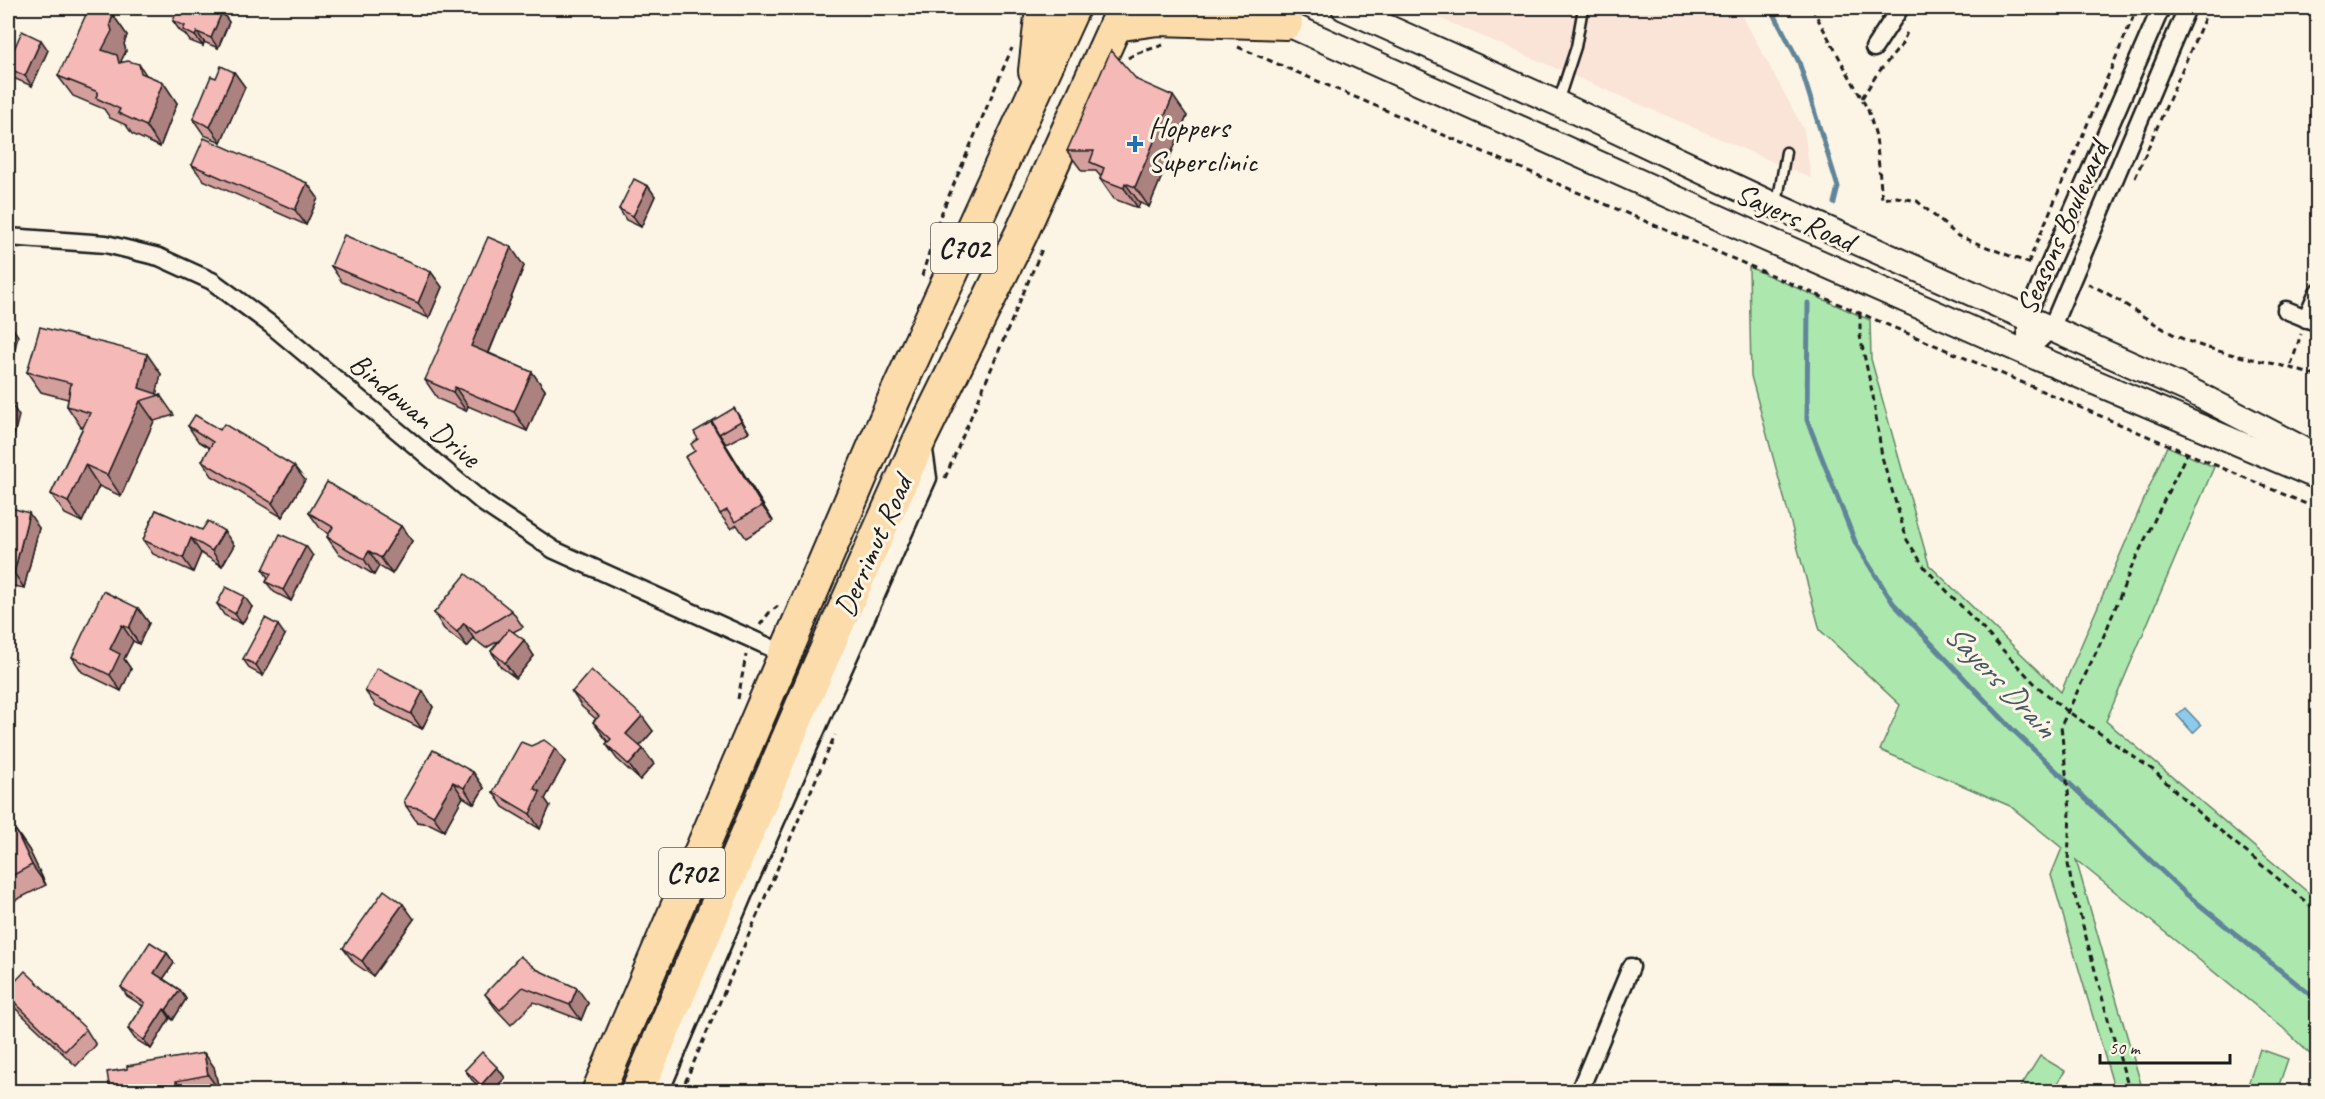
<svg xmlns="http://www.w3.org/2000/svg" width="2325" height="1099" viewBox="0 0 2325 1099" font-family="Caveat,sans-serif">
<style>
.built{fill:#fae3d7}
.green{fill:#ace8ae;stroke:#648265;stroke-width:1.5}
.water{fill:#8dcbed;stroke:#608599;stroke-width:1.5}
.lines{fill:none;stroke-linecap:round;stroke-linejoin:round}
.stream{stroke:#608599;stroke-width:5}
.lane-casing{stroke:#1c1c1c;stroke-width:13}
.street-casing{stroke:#1c1c1c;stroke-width:21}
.secondary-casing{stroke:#1c1c1c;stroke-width:28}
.highway-casing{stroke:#1c1c1c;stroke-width:36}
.path{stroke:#1c1c1c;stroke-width:3;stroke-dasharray:6 4.5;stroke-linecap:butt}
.lane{stroke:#fcf5e5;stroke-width:8}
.street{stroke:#fcf5e5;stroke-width:16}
.secondary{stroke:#fcf5e5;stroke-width:24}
.highway{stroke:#fddcac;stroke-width:32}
.wall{fill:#d39f9d;stroke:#1c1c1c;stroke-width:1.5}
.shaded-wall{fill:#ac8280;stroke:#1c1c1c;stroke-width:1.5}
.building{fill:#f5b9b7;stroke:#1c1c1c;stroke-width:1.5}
.poi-dot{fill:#1f6fb2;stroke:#fcf5e5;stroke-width:2}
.labels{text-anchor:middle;stroke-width:6;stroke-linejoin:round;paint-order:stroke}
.shield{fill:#fcf5e5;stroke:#5f5d58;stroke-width:1.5}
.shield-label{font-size:28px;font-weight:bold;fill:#1c1c1c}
.poi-label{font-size:30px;fill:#1c1c1c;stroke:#fcf5e5;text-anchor:start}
.street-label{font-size:30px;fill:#1c1c1c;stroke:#fcf5e5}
.water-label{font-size:32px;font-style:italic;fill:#445965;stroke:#fcf5e5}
</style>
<rect width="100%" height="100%" fill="#fcf5e5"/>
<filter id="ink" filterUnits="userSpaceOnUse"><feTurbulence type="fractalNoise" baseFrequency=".0167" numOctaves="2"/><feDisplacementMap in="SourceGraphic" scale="12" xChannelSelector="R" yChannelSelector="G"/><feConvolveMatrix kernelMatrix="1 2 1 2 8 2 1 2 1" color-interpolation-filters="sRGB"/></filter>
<g filter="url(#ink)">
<path class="built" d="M1416,8H1738L1804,130L1811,178Z"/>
<g class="green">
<path d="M1749,267L1870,320L1871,359L1929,565L2061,692L2167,446L2214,467L2106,721L2317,900V1061L2283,1028L2076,860L2143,1091H2115L2051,875L2062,848L2010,806L1880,750L1900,705L1820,630L1751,376Z"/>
<path d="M2260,1049L2288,1059L2277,1091H2246Z"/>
<path d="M2040,1056L2065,1071L2053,1091H2018Z"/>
</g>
<path class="water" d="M2185,708L2201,725L2193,733L2177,715Z"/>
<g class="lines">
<g class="stream">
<path d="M1771,8L1799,62L1838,187L1834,203"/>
<path d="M1808,303L1807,420L1856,544L1893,603L2013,730L2185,893L2318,1001"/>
</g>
<g class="lane-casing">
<g id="lane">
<path d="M1558,102L1576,47L1583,8"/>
<path d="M1777,204L1786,152"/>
</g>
</g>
<g class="street-casing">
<g id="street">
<path d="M1874,48L1900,8"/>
<path d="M8,237L106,244L159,257L212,281L270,324L485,504L554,550L785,654"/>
<path d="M2286,310L2318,323"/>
<path d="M2306,319L2318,292"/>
<path d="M2026,353L2051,329L2187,8"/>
<path d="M2026,353V318L2161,8"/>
<path d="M660,1092L748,884L928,478L923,444"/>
<path d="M1579,1092L1631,967"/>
</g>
</g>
<g class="secondary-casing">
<g id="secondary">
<path d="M1344,8L1557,103L1776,206L2193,392L2318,457"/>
<path d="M1270,16L1762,237L2026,353L2318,477"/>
</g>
</g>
<g class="highway-casing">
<g id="highway">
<path d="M1115,25L1158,19L1286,23"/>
<path d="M1035,71L1042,8"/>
<path d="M598,1092L895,397L1073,8"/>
<path d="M637,1092L818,668L921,437L1021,234L1123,8"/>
</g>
</g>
<g class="path">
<path d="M1812,8L1868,110L1876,136L1882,199L1897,197L1917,201L1958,236L2031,264"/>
<path d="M1238,47L2318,509"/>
<path d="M1128,58L1135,54L1166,44"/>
<path d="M1862,98L1877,74L1901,46L1908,30"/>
<path d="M2135,178L2209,8"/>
<path d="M2028,263L2137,8"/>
<path d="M922,276L939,219L1012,48"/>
<path d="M2088,284C2125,300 2155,329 2193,343C2234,358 2277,361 2318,377"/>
<path d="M1860,313V336L1873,396L1882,457L1907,540L1925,568L2037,686L2063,708L2153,770L2199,813L2318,912"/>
<path d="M2291,365L2301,334"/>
<path d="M945,478L1042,249"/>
<path d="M760,625L769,613L778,606"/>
<path d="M738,699L746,655"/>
<path d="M681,1092L835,735"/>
<path d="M2130,1092L2108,1019L2071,881L2068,864L2070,810L2061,726L2106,631L2132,566L2187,453"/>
</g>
<use href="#lane" class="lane"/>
<use href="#street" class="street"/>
<use href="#secondary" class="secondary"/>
<use href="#highway" class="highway"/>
</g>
<g class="wall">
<path d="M222,12L229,22L218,48L204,42L203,46L190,41L185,34L180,31L173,21Z"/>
<path d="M113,15L127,35L124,44L126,51L121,61L122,63L139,64L146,75L163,82L177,103L160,147L132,134L126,125L110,118L104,109L73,96L58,76Z"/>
<path d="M48,50L32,86L13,78L8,70V63Z"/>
<path d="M234,72L245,87L221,142L204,135L193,119Z"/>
<path d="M1137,80L1187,116L1149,207L1140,203L1138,208L1114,199L1100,179L1101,177L1096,171H1082L1067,151Z"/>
<path d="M192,165L307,183L318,198L306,225L203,180Z"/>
<path d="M648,186L655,196L641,227L626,220L619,209Z"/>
<path d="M331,266L431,272L442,287L429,318L342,282Z"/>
<path d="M524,266L489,353L532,372L545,390L527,431L468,406L466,411L438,399L425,380Z"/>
<path d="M27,372L161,374L156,394L160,395L174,415L154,421L121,496L99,486L82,522L65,514L51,494L83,427H81L67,406L68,399L41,392Z"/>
<path d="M741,419L749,432L726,444L719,434Z"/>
<path d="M711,422L721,437L773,521L746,538L737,525L731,529L720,514L695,451L698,439Z"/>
<path d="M188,426L220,430L305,480L282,517L212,476L202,461L210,448L198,441Z"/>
<path d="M8,507L39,528L24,588L8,585Z"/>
<path d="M156,510L234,545L222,566L201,553L193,572L153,554L143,540Z"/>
<path d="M309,513L412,541L392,574L379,566L374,575L338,553L327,537L329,534L320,528Z"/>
<path d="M313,556L291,601L274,592L266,582L268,578L263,570Z"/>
<path d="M217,604L252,607L242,624L224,615Z"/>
<path d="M138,608L149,623L139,644L133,641L124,659L131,669L121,691L82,672L72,657Z"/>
<path d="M512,611L523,627L513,632L534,656L516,678L501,667L491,651L500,640L486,648L474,639L467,647L444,629L434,613Z"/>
<path d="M285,635L263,676L250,669L243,659Z"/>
<path d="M365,691H423L433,707L422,729L376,706Z"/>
<path d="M572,692L653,731L640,746L654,764L640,780L617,759L606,744L608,742L604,737L593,722L596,719L582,707Z"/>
<path d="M565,762L545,799L550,806L540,829L503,807L493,792Z"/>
<path d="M473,772L484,788L474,804L463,797L444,831L430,824L417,822L406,806Z"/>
<path d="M16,831L29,850L46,885L8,904V834Z"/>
<path d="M414,919L373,976L354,963L343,948Z"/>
<path d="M167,953L174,963L163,979L180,990L186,999L173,1020L170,1018L151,1049L135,1039L128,1029L143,1006L127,996L121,987Z"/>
<path d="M536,969L588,1003L581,1020L534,1002L511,1025L496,1009L485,994Z"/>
<path d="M8,989L86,1029L96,1045L76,1066L15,1008L8,997Z"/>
<path d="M204,1053L214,1067L219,1090L209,1092L110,1091L127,1069Z"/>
<path d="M497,1067L505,1078L491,1092H485L472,1080L465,1070Z"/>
</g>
<g class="shaded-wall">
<path d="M222,12L229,22L218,48L211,38Z"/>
<path d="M113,15L127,35L124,44L126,51L121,61L131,75L102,50Z"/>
<path d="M197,32L204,42L203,46L195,36Z"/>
<path d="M41,40L48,50L32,86L25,76Z"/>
<path d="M234,72L245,87L221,142L210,127Z"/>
<path d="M163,82L177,103L160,147L146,126Z"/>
<path d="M1173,96L1187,116L1149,207L1135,187Z"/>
<path d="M307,183L318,198L306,225L295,210Z"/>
<path d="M1125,183L1140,203L1138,208L1124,188Z"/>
<path d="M648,186L655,196L641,227L633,216Z"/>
<path d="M511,247L524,266L484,364L471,346Z"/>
<path d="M431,272L442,287L429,318L418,303Z"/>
<path d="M8,321L18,336L10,371L8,368Z"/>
<path d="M147,354L161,374L156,396L139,388Z"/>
<path d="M532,372L545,390L527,431L514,412Z"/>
<path d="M455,387L468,406L466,411L453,392Z"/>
<path d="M140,401L154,421L121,496L107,475Z"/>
<path d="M12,405L19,416L11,447L8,442V422Z"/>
<path d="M734,408L741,419L749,432L741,421Z"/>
<path d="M711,422L721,437L773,521L762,506Z"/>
<path d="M85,465L99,486L82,522L68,502Z"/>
<path d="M294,466L305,480L282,517L272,503Z"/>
<path d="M29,513L39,528L24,588L14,573Z"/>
<path d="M401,526L412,541L392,574L381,558Z"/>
<path d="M224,531L234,545L222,566L212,551Z"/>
<path d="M191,538L201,553L193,572L183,558Z"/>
<path d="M306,546L313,556L291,601L283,590Z"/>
<path d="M369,551L379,566L374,575L364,559Z"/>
<path d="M244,596L252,607L242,624L235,614Z"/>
<path d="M138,608L149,623L139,644L129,628Z"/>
<path d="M464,623L474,639L467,647L457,632Z"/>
<path d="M122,625L133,641L124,659L131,669L121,691L110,675V649Z"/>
<path d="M278,625L285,635L263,676L256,665Z"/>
<path d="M524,640L534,656L516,678L505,663Z"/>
<path d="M423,691L433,707L422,729L411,714Z"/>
<path d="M642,716L653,731L637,749L626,734Z"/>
<path d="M555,748L565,762L545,799L550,806L540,829L530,814L534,788Z"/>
<path d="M643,749L654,764L640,780L629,765Z"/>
<path d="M473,772L484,788L474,804L464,788Z"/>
<path d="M453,782L463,797L444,831L433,816Z"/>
<path d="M16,831L29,850L46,885L32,865Z"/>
<path d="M403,904L414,919L373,976L362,961Z"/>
<path d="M167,953L174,963L161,982L154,973Z"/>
<path d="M577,988L588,1003L581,1020L570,1005Z"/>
<path d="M180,990L186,999L173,1020L166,1010Z"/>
<path d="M164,1009L170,1018L151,1049L144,1040Z"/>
<path d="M204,1053L214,1067L219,1090L208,1075Z"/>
<path d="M497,1067L505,1078L491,1092H486L481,1085Z"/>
<path d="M176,1081L184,1092H178Z"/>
</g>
<g class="building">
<path d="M89,8H98L113,15L110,24L112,31L102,50L117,55L119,63L128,61L139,64L141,73L163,82L146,126L118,113L120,109L96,98L98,92L58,76Z"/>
<path d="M178,8H213L222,12L211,38L197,32L195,36L183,30L185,26L173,21Z"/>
<path d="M22,31L41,40L25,76L8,68V63Z"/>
<path d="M1111,50L1137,80L1173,96L1135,187L1125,183L1124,188L1100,179L1104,168L1090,162L1094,151H1067Z"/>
<path d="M221,66L234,72L210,127L193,119L211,76L216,78Z"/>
<path d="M204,138L307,183L295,210L192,165Z"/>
<path d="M634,179L648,186L633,216L619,209Z"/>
<path d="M344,235L431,272L418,303L331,266Z"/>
<path d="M488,237L511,247L471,346L532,372L514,412L455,387L453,392L425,380Z"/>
<path d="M40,327L147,354L139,388L160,395L140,401L107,475L85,465L68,502L51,494L90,413L67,406L71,383L27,372Z"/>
<path d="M8,404L12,405L8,422Z"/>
<path d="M734,408L741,421L719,434L712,421Z"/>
<path d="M195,415L220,430L224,424L294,466L272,503L202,461L213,442L188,426Z"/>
<path d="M711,422L762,506L735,522L727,510L720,514L685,457L695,451L691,444L698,439L694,432Z"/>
<path d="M327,482L401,526L381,558L369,551L364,559L327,537L333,527L309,513Z"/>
<path d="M8,507L29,513L14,573L8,572Z"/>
<path d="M156,510L202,530L208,521L224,531L212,551L191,538L183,558L143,540Z"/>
<path d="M280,534L306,546L283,590L266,582L271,574L263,570Z"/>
<path d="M466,574L512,611L476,633L464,623L457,632L434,613Z"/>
<path d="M226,587L244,596L235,614L217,604Z"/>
<path d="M103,591L138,608L129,628L122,625L110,649L120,654L110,675L72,657Z"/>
<path d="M265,618L278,625L256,665L243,659Z"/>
<path d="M509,629L524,640L505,663L491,651Z"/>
<path d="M377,668L423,691L411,714L365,691Z"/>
<path d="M591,670L642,716L626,734L643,749L629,765L606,744L611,739L593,722L599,716L572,692Z"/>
<path d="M544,740L555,748L534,788L540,792L530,814L493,792L521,742L531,746Z"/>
<path d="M433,750L473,772L464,788L453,782L433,816L419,808L406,806L404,800Z"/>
<path d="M16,831L32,865L8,878V834Z"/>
<path d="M384,890L403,904L362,961L343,948Z"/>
<path d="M150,942L167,953L154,973L180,990L166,1010L164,1009L144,1040L128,1029L145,1003L121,987Z"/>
<path d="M520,956L536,969L577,988L570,1005L523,987L500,1010L485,994Z"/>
<path d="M25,971L86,1029L65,1051L8,996V989Z"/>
<path d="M482,1052L497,1067L481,1085L465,1070Z"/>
<path d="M204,1053L208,1075L176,1081L178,1092H136L135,1088L110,1091L107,1072L127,1069V1066Z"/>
</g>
</g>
<path class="poi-dot" d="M1132 135h6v6h6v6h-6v6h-6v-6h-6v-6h6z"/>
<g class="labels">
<g class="shield">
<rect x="931" y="223" width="66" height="50" rx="4.5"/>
<rect x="659" y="848" width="66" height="50" rx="4.5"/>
</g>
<g class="shield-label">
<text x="964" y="258">C702</text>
<text x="692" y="883">C702</text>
</g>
<g class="poi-label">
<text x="1148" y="137">Hoppers<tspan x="1148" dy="34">Superclinic</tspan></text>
</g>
<g class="street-label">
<text transform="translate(1795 217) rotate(24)" y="10">Sayers Road</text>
<text transform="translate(2062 228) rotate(-66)" y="10">Seasons Boulevard</text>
<text transform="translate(415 410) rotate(40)" y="10">Bindowan Drive</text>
<text transform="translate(873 546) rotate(-66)" y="10">Derrimut Road</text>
</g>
<g class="water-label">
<text transform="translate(2001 680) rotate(46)" y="11">Sayers Drain</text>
</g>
</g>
<rect width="2325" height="1099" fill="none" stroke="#fcf5e5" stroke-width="30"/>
<rect x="15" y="15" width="2295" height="1069" fill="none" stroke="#1c1c1c" stroke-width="2" filter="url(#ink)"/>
<path d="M2100 1054v9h130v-9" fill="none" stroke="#1c1c1c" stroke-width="3"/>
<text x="2109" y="1054" font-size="18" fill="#1c1c1c" stroke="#fcf5e5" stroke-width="4.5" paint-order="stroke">50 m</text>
</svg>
